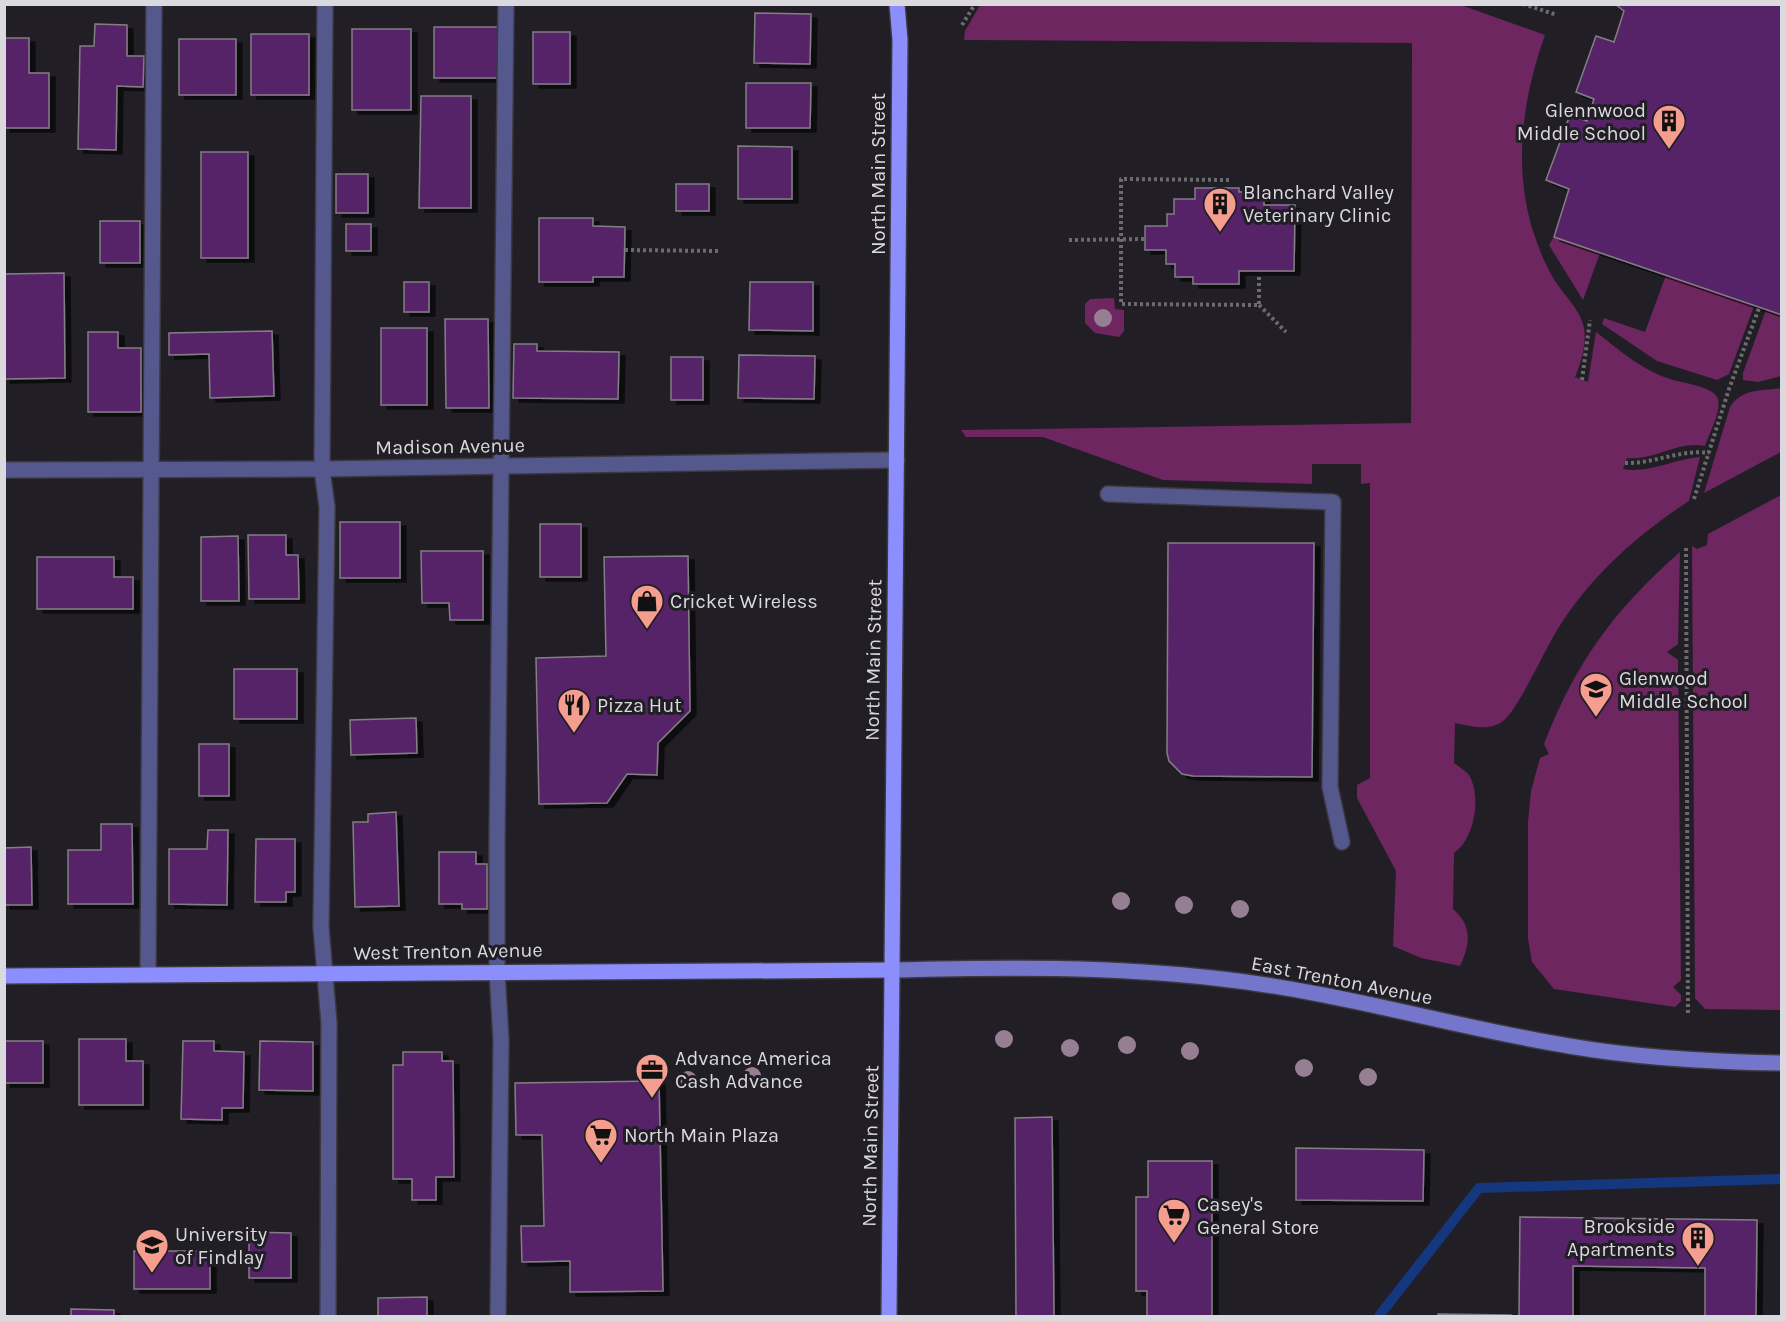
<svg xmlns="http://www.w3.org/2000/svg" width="1786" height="1321" viewBox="0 0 1786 1321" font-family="Karla,sans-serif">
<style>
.green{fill:#6d2660}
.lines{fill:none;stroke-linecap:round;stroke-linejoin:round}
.stream{stroke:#14377e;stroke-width:10}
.building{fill:#562067;stroke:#837e85;stroke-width:1.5;filter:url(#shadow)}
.lane-casing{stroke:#3b393f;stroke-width:18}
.street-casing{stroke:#3b393f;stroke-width:18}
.secondary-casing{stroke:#3b393f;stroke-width:18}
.primary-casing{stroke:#3b393f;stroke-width:18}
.path{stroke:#6c6a6f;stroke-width:4;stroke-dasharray:3 3;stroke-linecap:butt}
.lane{stroke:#55588d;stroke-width:15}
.street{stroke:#55588d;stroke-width:15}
.secondary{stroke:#7476cb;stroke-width:15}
.primary{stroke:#8b8efc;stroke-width:15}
.tree{fill:#977f93}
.labels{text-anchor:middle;stroke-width:6;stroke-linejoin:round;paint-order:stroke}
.poi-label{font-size:20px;fill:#dad9dd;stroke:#211f25;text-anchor:start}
.street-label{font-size:20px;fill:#dad9dd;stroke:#211f25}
</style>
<defs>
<filter id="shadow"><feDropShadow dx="6" dy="4" stdDeviation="0" flood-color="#0009"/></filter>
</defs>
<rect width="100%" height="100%" fill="#211f25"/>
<g class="green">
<path d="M980,5L1458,4L1545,35C1523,97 1513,163 1532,228C1537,243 1543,260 1551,274C1560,292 1581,309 1584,328C1587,344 1581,363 1575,377L1588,382L1596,332C1619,350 1642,370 1670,379C1682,383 1711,386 1717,397C1723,409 1709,434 1705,446C1678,440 1654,461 1627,458L1623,469C1647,474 1675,459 1700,457L1689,501C1638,534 1592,575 1559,627C1546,647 1518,710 1503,721C1488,732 1471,726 1455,723L1454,763C1459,767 1465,770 1469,775C1482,797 1474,840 1454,853L1453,909C1473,926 1470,945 1460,966L1421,958L1393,946L1396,871L1357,798V785L1370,778V483L1361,484V464H1312V484L1163,480L1043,437H966L961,430L1411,423L1412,43L964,40L965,31Z"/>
<path d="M1781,233L1729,374L1717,380L1657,361L1602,324L1604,318L1645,332L1666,275Z"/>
<path d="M1554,237L1600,253L1583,300L1549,245Z"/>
<path d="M1114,298L1115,309L1124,310V331L1119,337L1095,333L1085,323V304L1090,299Z"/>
<path d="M1766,310L1781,315V376L1758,382L1743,380V373Z"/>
<path d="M1781,388V452L1704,493L1730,407C1742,388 1761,391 1781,388Z"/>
<path d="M1781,495V1010L1705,1009L1695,998L1692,546L1697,549L1707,545L1708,534Z"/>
<path d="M1680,552L1678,644L1667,652L1678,660L1681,980L1673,987L1681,995V1001L1675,1007L1554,989L1532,962L1528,938V822L1531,791L1540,758L1549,754L1544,744C1576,662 1614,610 1680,552Z"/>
</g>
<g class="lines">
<path class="stream" d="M1379,1316L1479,1188L1782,1179"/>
</g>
<g class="building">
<path d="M1615,4H1782V315L1554,237L1569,189L1546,180L1570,115L1587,121L1594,99L1576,92L1596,36L1614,42L1624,11Z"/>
<path d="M755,13L811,14L810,64L754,63Z"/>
<path d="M95,24L127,25V56H144L143,87L117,86L116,150L78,149L80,46H94Z"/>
<rect x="434" y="27" width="68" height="51"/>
<rect x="352" y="29" width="59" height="81"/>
<rect x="533" y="32" width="37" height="52"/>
<rect x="251" y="34" width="58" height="61"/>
<path d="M4,38H29V73H49V128H4Z"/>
<rect x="179" y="39" width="57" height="56"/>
<path d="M746,83H811L810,128H746Z"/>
<path d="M421,96H471V208H419Z"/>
<path d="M738,146L792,147V199H738Z"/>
<rect x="201" y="152" width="47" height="106"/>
<rect x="336" y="174" width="32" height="39"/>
<rect x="676" y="184" width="33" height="27"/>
<path d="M1195,188H1239V192H1264V205H1295L1294,271H1239V284H1193V277H1175V264H1166V250H1145V226H1167V214H1174V199H1195Z"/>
<path d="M539,218H593V226L625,227L624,277H593V282H539Z"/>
<rect x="100" y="221" width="40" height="42"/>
<rect x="346" y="224" width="25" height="27"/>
<path d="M64,273L65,378L4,379V274Z"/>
<rect x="404" y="282" width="25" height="30"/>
<path d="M750,282H813V331L749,330Z"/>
<path d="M445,319H488L489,408H446Z"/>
<rect x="381" y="328" width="46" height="77"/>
<path d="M272,331L274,396L210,398L209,354L169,355V333Z"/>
<path d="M88,332H118V348H141V412H88Z"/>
<path d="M514,344H537V351L619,352L618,399L513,398Z"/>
<path d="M739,355L815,356L814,399L738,398Z"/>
<rect x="671" y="357" width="32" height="43"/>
<rect x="340" y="522" width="60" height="56"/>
<rect x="540" y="524" width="41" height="53"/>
<path d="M248,535H286V555H298L299,599H249Z"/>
<path d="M238,536L239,601H201V537Z"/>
<path d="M1168,543H1314L1312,777L1193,776L1182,774L1169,761L1167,753Z"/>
<path d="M421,551H483V620H450L449,603H422Z"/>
<path d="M688,556L690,711L658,743L657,775L627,774L607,803L539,804L536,658L606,656L604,557Z"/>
<path d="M37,557H114V577H133V609H37Z"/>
<rect x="234" y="669" width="63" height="50"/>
<path d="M416,718L417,753L351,755L350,720Z"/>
<rect x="199" y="744" width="30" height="52"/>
<path d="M396,812L399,906L355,907L353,822H368V814Z"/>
<path d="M101,824H132L133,904H68V850H101Z"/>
<path d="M208,830H228L227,905L169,904V849H207Z"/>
<path d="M256,839H295V892H286V902H255Z"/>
<path d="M31,847L32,905H4V848Z"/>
<path d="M439,852H476V864H487V909H462V904H439Z"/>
<path d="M79,1039H126V1061H143V1105H79Z"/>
<rect x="4" y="1041" width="39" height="42"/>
<path d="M183,1041H214V1051L244,1052L243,1108H222V1120L181,1119Z"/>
<path d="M260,1041L313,1042V1091L259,1090Z"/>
<path d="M403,1052H442V1061H453L454,1177H436V1200H412V1179H393V1065H403Z"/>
<path d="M659,1081L663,1291L570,1292V1261L522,1262L521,1226H544L542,1135H516L515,1083Z"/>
<path d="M1052,1117L1054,1316H1016L1015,1118Z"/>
<path d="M1296,1148L1424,1150L1423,1201L1296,1200Z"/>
<path d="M1148,1161H1212V1316H1147V1291H1136V1197H1148Z"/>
<path d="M1520,1217L1757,1220L1756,1316H1705V1268L1573,1266V1316H1519Z"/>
<path d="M249,1232L291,1233V1278H249Z"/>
<rect x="134" y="1251" width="76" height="38"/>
<path d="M427,1297V1316H378V1298Z"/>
<path d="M71,1309L114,1310V1316H71Z"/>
<path d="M1438,1314L1511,1315V1316H1438Z"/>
</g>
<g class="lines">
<g class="lane-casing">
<g id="lane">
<path d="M325,4L322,469L327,507L321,927L329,1023L328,1316"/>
<path d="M1108,494L1333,502L1330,787L1342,842"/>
<path d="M148,975L154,4"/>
<path d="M498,1316L501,1040L497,971V844L506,4"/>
</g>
</g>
<g class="street-casing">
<path id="street" d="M4,470L322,469L897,460"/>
</g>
<g class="secondary-casing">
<path id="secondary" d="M892,970C1002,967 1112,966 1222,979C1339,992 1453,1027 1569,1046C1638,1058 1712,1062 1782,1063"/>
</g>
<g class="primary-casing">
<g id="primary">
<path d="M4,976L892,970"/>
<path d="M889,1316L900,40L897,4"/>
</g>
</g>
<g class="path">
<path d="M1523,4L1557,15"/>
<path d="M962,25L975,4"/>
<path d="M1229,180L1121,179V304L1259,305V274"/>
<path d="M1069,240L1145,239"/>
<path d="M625,250L719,251"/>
<path d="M1259,305L1286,332"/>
<path d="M1582,380L1590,320"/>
<path d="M1625,463C1654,464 1680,449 1709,453"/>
<path d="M1694,499L1729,389L1759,308"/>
<path d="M1686,548L1688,1014"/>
</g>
<use href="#lane" class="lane"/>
<use href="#street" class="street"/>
<use href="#secondary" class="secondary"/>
<use href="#primary" class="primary"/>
</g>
<g class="tree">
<circle cx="1103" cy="318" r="9"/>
<circle cx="1121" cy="901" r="9"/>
<circle cx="1184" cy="905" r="9"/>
<circle cx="1240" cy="909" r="9"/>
<circle cx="1004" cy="1039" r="9"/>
<circle cx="1127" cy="1045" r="9"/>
<circle cx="1070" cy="1048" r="9"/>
<circle cx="1190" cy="1051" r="9"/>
<circle cx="1304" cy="1068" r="9"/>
<circle cx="752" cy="1076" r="9"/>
<circle cx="1368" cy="1077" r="9"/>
<circle cx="688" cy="1080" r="9"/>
</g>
<defs>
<g id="building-pin" transform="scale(1.725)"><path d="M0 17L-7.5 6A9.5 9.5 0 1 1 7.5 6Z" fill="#f59d8e" stroke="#211f25"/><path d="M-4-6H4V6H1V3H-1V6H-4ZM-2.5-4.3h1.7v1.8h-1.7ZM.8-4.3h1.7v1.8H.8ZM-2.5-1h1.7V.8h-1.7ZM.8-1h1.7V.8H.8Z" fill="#111"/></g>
<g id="shop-pin" transform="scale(1.725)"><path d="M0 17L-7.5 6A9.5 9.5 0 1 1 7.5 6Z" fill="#f59d8e" stroke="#211f25"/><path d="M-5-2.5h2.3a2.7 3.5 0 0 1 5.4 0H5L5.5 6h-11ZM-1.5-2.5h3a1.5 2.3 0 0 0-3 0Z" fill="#111"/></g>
<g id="school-pin" transform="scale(1.725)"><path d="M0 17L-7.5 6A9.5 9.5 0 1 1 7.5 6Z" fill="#f59d8e" stroke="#211f25"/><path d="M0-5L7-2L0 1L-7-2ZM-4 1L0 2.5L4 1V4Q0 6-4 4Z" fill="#111"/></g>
<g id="restaurant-pin" transform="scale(1.725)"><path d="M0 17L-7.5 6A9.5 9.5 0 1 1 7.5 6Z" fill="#f59d8e" stroke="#211f25"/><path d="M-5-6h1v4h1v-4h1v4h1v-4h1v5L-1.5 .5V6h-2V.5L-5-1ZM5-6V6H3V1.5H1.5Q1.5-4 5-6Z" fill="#111"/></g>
<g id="office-pin" transform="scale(1.725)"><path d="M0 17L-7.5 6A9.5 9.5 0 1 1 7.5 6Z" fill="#f59d8e" stroke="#211f25"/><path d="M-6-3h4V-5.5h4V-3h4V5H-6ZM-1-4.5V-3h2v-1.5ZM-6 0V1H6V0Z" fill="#111"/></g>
<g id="supermarket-pin" transform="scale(1.725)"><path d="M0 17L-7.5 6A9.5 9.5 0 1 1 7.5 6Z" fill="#f59d8e" stroke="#211f25"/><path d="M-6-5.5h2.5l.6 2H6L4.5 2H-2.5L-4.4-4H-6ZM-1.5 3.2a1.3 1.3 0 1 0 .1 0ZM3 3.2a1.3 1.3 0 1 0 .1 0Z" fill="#111"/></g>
<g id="university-pin" transform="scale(1.725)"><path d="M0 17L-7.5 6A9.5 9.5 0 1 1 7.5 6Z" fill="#f59d8e" stroke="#211f25"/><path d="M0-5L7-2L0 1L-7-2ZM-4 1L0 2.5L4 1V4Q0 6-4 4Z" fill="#111"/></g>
</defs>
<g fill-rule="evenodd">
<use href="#building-pin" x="1669" y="121"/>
<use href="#building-pin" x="1220" y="204"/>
<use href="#shop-pin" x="647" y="601"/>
<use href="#school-pin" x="1596" y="689"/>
<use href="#restaurant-pin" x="574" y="705"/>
<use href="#office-pin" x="652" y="1070"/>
<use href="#supermarket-pin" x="601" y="1135"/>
<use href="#supermarket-pin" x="1174" y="1215"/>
<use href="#building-pin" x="1698" y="1238"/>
<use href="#university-pin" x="152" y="1245"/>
</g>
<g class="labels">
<g class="poi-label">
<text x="1646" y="117" text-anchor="end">Glennwood<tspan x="1646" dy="23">Middle School</tspan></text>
<text x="1243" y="199">Blanchard Valley<tspan x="1243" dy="23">Veterinary Clinic</tspan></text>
<text x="670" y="608">Cricket Wireless</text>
<text x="1619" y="685">Glenwood<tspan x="1619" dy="23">Middle School</tspan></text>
<text x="597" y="712">Pizza Hut</text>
<text x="675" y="1065">Advance America<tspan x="675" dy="23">Cash Advance</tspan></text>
<text x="624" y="1142">North Main Plaza</text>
<text x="1197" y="1211">Casey's<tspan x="1197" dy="23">General Store</tspan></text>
<text x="1675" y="1233" text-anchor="end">Brookside<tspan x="1675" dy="23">Apartments</tspan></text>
<text x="175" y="1241">University<tspan x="175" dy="23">of Findlay</tspan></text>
</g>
<g class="street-label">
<text transform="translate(878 174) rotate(-90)" y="7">North Main Street</text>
<text transform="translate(450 446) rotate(-1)" y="7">Madison Avenue</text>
<text transform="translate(873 660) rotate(-89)" y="7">North Main Street</text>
<text transform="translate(448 951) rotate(-1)" y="7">West Trenton Avenue</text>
<text transform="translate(1342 980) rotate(11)" y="7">East Trenton Avenue</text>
<text transform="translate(870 1146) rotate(-89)" y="7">North Main Street</text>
</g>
</g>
<rect width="1786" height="1321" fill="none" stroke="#dad9dd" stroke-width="12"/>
</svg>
